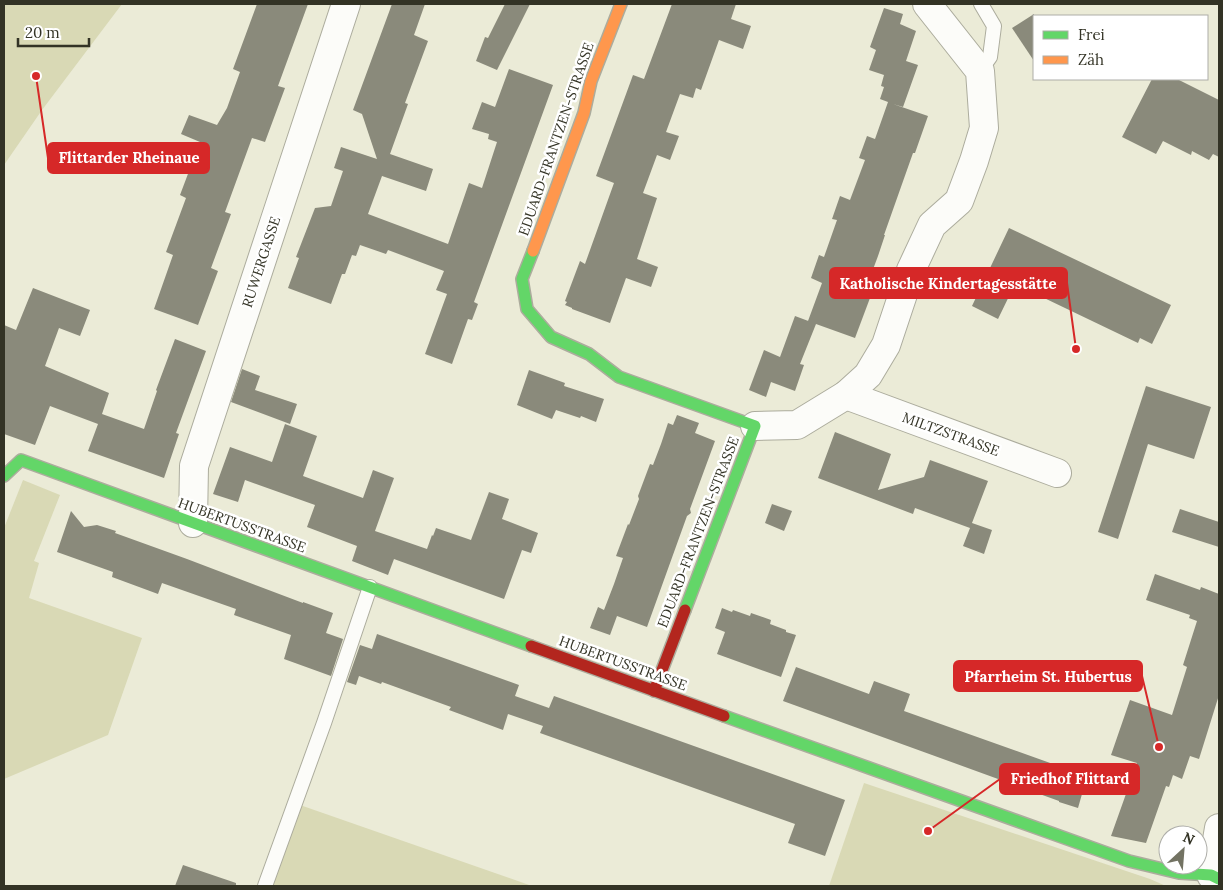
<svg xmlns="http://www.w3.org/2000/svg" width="1223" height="890" viewBox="0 0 1223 890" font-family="Lora,serif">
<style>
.green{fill:#d9d9b5}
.building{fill:#8a8a7b}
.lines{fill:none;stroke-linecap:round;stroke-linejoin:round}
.lane-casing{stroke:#acac9d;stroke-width:16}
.street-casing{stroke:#acac9d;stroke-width:30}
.fast-casing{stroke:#acac9d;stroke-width:14}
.slow-casing{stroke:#acac9d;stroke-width:14}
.jam-casing{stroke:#acac9d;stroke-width:14}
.lane{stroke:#fcfcf9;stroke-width:14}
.street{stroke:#fcfcf9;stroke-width:28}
.fast{stroke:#63d668;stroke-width:11}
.slow{stroke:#ff974d;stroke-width:11}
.jam{stroke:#b3261e;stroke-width:11}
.labels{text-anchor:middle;stroke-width:5;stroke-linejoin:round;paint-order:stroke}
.street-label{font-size:14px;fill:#333325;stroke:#fff}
.leader{fill:none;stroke:#d62828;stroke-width:2}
.callout-dot{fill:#d62828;stroke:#fff;stroke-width:2}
.callout{fill:#d62828;stroke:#d62828;stroke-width:2}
.callout-label{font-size:15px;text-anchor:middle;font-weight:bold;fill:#fff}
</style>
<rect width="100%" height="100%" fill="#ebebd7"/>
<g class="green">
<path d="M4,4H122L42,110L4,165Z"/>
<path d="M23,480L60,495L34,561L39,563L29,598L142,638L108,735L4,779V528Z"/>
<path d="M864,783L1150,879L1166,886H829Z"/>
<path d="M300,805L532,886H270Z"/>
</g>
<g class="building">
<path d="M257,4H308L278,86L285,88L265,142L252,138L225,212L231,214L211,268L218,271L198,325L154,309L173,255L166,252L186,198L180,195L200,142L181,134L189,115L217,125L227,108L240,72L233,69Z"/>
<path d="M392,4H425L414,35L428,41L405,103L408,104L390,154L433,169L426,191L382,176L368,214L448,244L469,183L482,188L497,142L488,139L489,134L472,129L482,102L495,107L509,69L553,85L474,302L478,304L472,320L468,319L452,364L425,354L447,294L436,290L444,271L388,250L386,254L360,245L356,256L352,255L345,274H342L331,304L288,288L299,258L296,257L315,208L331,206L343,171L334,168L341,147L377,159L362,114L353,110Z"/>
<path d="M505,4H530L497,70L476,61L485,37L488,38Z"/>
<path d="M672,4H736L731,19L751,26L743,49L719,40L701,90L696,88L693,98L680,94L666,132L679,136L670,160L657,155L643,193L657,198L637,259L658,267L651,287L626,278L610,323L572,309V308L565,305L567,302L565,301L580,261L585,264L614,183L596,176L633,75L644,79Z"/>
<path d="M884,8L903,14L900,24L916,31L906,61L918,65L903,107L893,104L928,116L915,153H913L884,235H885L878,256L863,296L870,298L855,338L816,324L800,364L804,365L795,391L771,382L766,397L749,390L764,350L780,357L795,316L811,322L808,321L822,283L811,278L819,255L824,257L837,220L832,219L840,196L850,200L865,160L859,158L867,136L875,139L888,102L880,99L884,87L881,86L884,75L869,70L876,50L870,47Z"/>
<path d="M1034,14V61L1012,28Z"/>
<path d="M1152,79H1177L1219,100V157L1213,154L1209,160L1192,151L1191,155L1163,141L1156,154L1122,137Z"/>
<path d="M1009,228L1171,305L1152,344L1140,338L1138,343L1015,284L998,319L972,306Z"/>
<path d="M33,288L90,310L80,336L59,328L45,366L109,393L102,414L144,429L157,391L156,390L175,339L206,351L176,433L179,434L164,478L88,451L98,424L50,406L35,445L4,434V325L16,330Z"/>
<path d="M242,369L260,376L255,390L297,404L290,424L231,402Z"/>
<path d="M529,370L565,383L564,386L604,399L596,422L581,416L580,418L556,410L552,419L517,405Z"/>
<path d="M1146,386L1211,407L1194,459L1148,444L1118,539L1098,532Z"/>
<path d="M677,415L699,423L695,433L715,441L690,509L691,513L687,516L647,627L617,616L610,635L590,628L598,607L604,610L614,584L623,558L616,556L628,524L629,525L639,499L638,496L650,464L653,465L661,444L668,423L673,425Z"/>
<path d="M285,424L317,436L303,476L363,498L373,470L394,478L375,531L427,549L432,535L433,536L436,528L471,540L489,492L509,499L502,519L538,533L531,553L522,550L504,599L394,559L388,575L352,561L357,546L307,527L315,505L245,480L238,502L213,494L230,447L272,462Z"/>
<path d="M835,432L891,454L878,490L924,477L930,460L988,481L972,523L992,530L984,554L963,546L970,528L915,508L913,514L818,478Z"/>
<path d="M772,504L792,511L784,531L765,523Z"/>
<path d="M1180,509L1219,522V547L1172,532Z"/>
<path d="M71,511L84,527L97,525L116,531L115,533L187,559L303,603V602L333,613L326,633L343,639L331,676L284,659L291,635L234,615L236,609L162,583L158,594L112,577L113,572L57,552Z"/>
<path d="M1155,574L1200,590L1201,587L1219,594V695L1199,759L1190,756L1182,779L1173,775L1169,787L1166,786L1146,843L1111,836L1137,763L1111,755L1130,700L1172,715L1187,667L1183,665L1197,621L1189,618L1190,615L1146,600Z"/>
<path d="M722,608L732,612L733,610L750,616L751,613L771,620L770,624L786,630V632L796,635L781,677L717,654L725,632L715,628Z"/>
<path d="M377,634L519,685L515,696L549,708L554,696L845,800L825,856L788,843L795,824L540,733L543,726L508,714L503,730L449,710L451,707L382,682L381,684L359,676L356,685L347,682L360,645L372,649Z"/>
<path d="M796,667L869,694L874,681L910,694L904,711L1053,764L1049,777L1084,787L1078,808L1059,802V801L783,701Z"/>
<path d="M183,865L236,883V886H175Z"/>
</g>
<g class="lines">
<g class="lane-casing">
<g id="lane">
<path d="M980,71L990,57L994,26L981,4"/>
<path d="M265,886L324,723L370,587"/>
</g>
</g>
<g class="street-casing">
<g id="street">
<path d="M846,395L1057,473"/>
<path d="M755,426L797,425L846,395L868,375L886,345L911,270L932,225L959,201L974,161L984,128L980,71L927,4"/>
<path d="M193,523L194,466L346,4"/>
<path d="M1211,875L1219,828"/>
</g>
</g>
<g class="fast-casing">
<g id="fast">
<path d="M533,251L522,279L527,309L551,337L589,354L619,377L755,426L685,610"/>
<path d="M4,476L21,460L531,646"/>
<path d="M724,716L1129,861L1179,873L1211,875L1219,879"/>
</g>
</g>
<g class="slow-casing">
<path id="slow" d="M533,251L584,113L591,81L621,4"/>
</g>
<g class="jam-casing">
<g id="jam">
<path d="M531,646L724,716"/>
<path d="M654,691L685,610"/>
</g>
</g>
<use href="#lane" class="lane"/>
<use href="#street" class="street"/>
<use href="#fast" class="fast"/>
<use href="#slow" class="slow"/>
<use href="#jam" class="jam"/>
</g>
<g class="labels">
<g class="street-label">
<text transform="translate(556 139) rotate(-71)" y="5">EDUARD-FRANTZEN-STRASSE</text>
<text transform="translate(261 262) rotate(-72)" y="5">RUWERGASSE</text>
<text transform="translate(951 434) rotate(20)" y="5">MILTZSTRASSE</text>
<text transform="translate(242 525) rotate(20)" y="5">HUBERTUSSTRASSE</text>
<text transform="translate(698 532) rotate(-69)" y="5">EDUARD-FRANTZEN-STRASSE</text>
<text transform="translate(623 663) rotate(20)" y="5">HUBERTUSSTRASSE</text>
</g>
</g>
<path class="leader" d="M36 76L48 158M1076 349L1067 283M1159 747L1142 676M928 831L1000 779"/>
<g class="callout-dot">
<circle cx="36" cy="76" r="5"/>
<circle cx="1076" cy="349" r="5"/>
<circle cx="1159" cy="747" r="5"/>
<circle cx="928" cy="831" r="5"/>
</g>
<g class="callout">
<rect x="48" y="143" width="161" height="30" rx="5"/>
<rect x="830" y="268" width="237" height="30" rx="5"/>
<rect x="954" y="661" width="188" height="30" rx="5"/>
<rect x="1000" y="764" width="139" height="30" rx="5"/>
</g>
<g class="callout-label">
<text x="129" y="163">Flittarder Rheinaue</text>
<text x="948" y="289">Katholische Kindertagesstätte</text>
<text x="1048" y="682">Pfarrheim St. Hubertus</text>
<text x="1070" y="784">Friedhof Flittard</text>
</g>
<rect width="1223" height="890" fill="none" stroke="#333325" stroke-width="10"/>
<rect x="1033" y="15" width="175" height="65" fill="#ffffff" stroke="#adada8"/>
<rect x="1043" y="31" width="25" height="8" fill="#63d668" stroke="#adada8"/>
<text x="1078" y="40" font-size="15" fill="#333325">Frei</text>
<rect x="1043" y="56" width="25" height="8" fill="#ff974d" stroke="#adada8"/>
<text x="1078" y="65" font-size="15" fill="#333325">Zäh</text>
<g transform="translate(1183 850) rotate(26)"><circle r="24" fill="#ffffff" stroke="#adada8"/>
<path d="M0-4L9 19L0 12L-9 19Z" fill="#737363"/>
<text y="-8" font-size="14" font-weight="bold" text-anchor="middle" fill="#333325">N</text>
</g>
<path d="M18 38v8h71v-8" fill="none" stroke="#333325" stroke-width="2.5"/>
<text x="25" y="38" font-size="15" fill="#333325" stroke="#ffffff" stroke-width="4" paint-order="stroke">20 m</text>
</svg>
